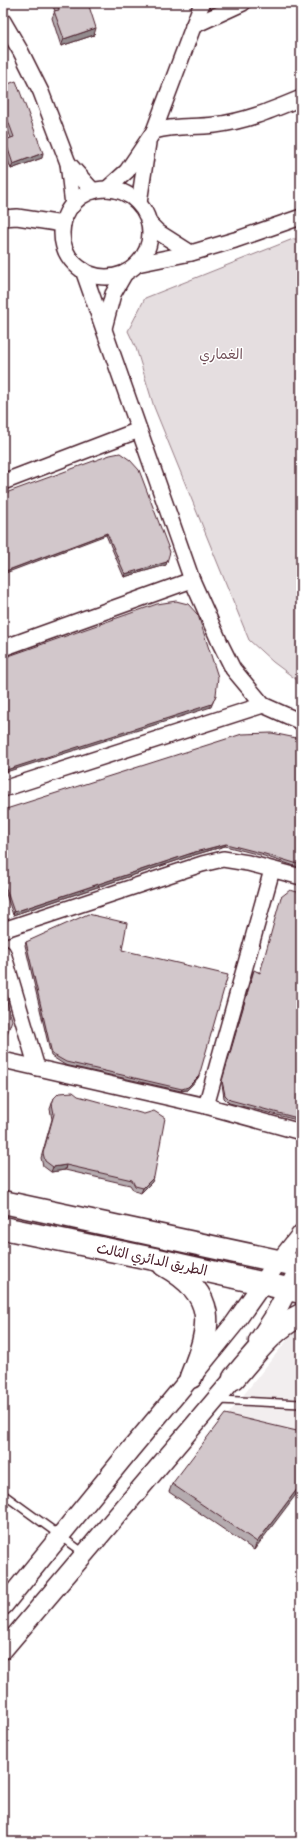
<svg xmlns="http://www.w3.org/2000/svg" width="304" height="1845" viewBox="0 0 304 1845" font-family="Pangolin,'Playpen Sans Arabic',sans-serif">
<style>
.built{fill:#f2eeef}
.green{fill:#e5dee0;stroke:#987e86}
.lines{fill:none;stroke-linecap:round;stroke-linejoin:round}
.service-casing{stroke:#4a1f2b;stroke-width:10}
.minor-casing{stroke:#4a1f2b;stroke-width:18}
.tertiary-casing{stroke:#4a1f2b;stroke-width:21}
.primary-casing{stroke:#4a1f2b;stroke-width:25}
.service{stroke:#fff;stroke-width:7}
.minor{stroke:#fff;stroke-width:15}
.tertiary{stroke:#fff;stroke-width:18}
.primary{stroke:#fff;stroke-width:22}
.wall{fill:#b5abaf;stroke:#4a1f2b}
.shaded-wall{fill:#938b8e;stroke:#4a1f2b}
.building{fill:#d2c7cb;stroke:#4a1f2b}
.labels{text-anchor:middle;stroke-width:3;stroke-linejoin:round;paint-order:stroke}
.park-label{font-size:14px;fill:#714f58;stroke:#fff}
.street-label{font-size:14px;fill:#4a1f2b;stroke:#fff}
</style>
<rect width="100%" height="100%" fill="#fff"/>
<filter id="ink" filterUnits="userSpaceOnUse"><feTurbulence type="fractalNoise" baseFrequency=".025" numOctaves="2"/><feDisplacementMap in="SourceGraphic" scale="8" xChannelSelector="R" yChannelSelector="G"/><feConvolveMatrix kernelMatrix="1 2 1 2 8 2 1 2 1" color-interpolation-filters="sRGB"/></filter>
<g filter="url(#ink)">
<path class="built" d="M301,1330V1441L222,1422L292,1334Z"/>
<path class="green" d="M293,239H301V683L273,662L249,640L154,407L136,348L128,331L145,298Z"/>
<g class="lines">
<g class="service-casing">
<g id="service">
<path d="M219,1400L301,1404"/>
<path d="M3,1494L84,1553"/>
</g>
</g>
<g class="minor-casing">
<g id="minor">
<path d="M3,21L21,52L41,92L68,163L73,205"/>
<path d="M193,26L243,3"/>
<path d="M154,131C178,124 192,128 215,125C247,121 272,110 301,98"/>
<path d="M68,163L93,191"/>
<path d="M107,189L127,171L154,131L202,3"/>
<circle cx="106" cy="233" r="44"/>
<path d="M139,203L148,143"/>
<path d="M3,218L17,217L63,224"/>
<path d="M149,223L158,232L191,253"/>
<path d="M137,264L191,253L235,240L301,217"/>
<path d="M83,270L192,580L220,643L233,669L263,705L301,722"/>
<path d="M104,328L113,294L125,273"/>
<path d="M3,482L139,430"/>
<path d="M3,648L192,580"/>
<path d="M3,789L263,705"/>
<path d="M3,930L202,864L223,859L248,863L301,877"/>
<path d="M3,953L37,1068"/>
<path d="M3,1060L206,1106L301,1132"/>
<path d="M206,1106L272,870"/>
<path d="M279,1260L301,1232"/>
</g>
</g>
<g class="tertiary-casing">
<g id="tertiary">
<path d="M258,1341L273,1318L300,1266"/>
<path d="M3,1606L130,1450L191,1377L234,1324L279,1260"/>
<path d="M3,1650L234,1378L242,1366"/>
</g>
</g>
<g class="primary-casing">
<g id="primary">
<path d="M3,1202L301,1266"/>
<path d="M3,1228L154,1259L301,1292"/>
<path d="M164,1265C218,1296 212,1325 191,1377"/>
<path d="M234,1378C254,1355 273,1328 301,1315"/>
</g>
</g>
<use href="#service" class="service"/>
<use href="#minor" class="minor"/>
<use href="#tertiary" class="tertiary"/>
<use href="#primary" class="primary"/>
</g>
<g class="wall">
<path d="M53,3H88L94,35L61,46L52,18L55,11L52,4Z"/>
<path d="M3,86L42,158L11,169L3,145L5,140L11,138L3,117Z"/>
<path d="M110,455L166,565L124,577L106,535Z"/>
<path d="M301,739V868L264,856L225,846L194,855L13,915L3,885V810Z"/>
<path d="M301,893V1121L229,1103L224,1098L222,1084L253,972H260Z"/>
<path d="M26,942L122,950L198,1078L187,1090L181,1091L65,1065L51,1056L25,945Z"/>
<path d="M54,1098L152,1182L141,1193L134,1191L130,1185L65,1170L51,1172L43,1166L41,1158L52,1119L50,1109Z"/>
<path d="M301,1432L254,1550L169,1492L172,1484Z"/>
</g>
<g class="shaded-wall">
<path d="M96,28L94,35L61,46L64,39Z"/>
<path d="M43,153L42,158L11,169L13,164Z"/>
<path d="M107,533L106,535L3,574V572Z"/>
<path d="M167,562L166,565L124,577L125,574Z"/>
<path d="M216,695L211,707L3,773V771Z"/>
<path d="M226,844L225,846L194,855L13,915L14,912L195,852Z"/>
<path d="M199,1076L198,1078L187,1090L181,1091L182,1089Z"/>
<path d="M66,1165L65,1170L51,1172L53,1167Z"/>
<path d="M154,1177L152,1182L141,1193L143,1188Z"/>
<path d="M301,1484V1488L254,1550L257,1542Z"/>
</g>
<g class="building">
<path d="M57,3H88L96,28L64,39L54,11L59,10Z"/>
<path d="M16,81L43,153L13,164L5,140L14,137L3,107V86Z"/>
<path d="M120,453L130,460L139,470L170,552L167,562L125,574L107,533L3,572V494L110,455Z"/>
<path d="M176,601L188,604L198,615L218,677L216,695L212,704L3,771V658L157,604Z"/>
<path d="M272,733L301,739V865L265,854L226,844L195,852L14,912L3,880V810L242,734Z"/>
<path d="M290,890L301,893V1119L230,1100L225,1095L222,1081L254,970L260,973L281,897Z"/>
<path d="M88,914L127,923L122,950L228,975L199,1076L188,1087L182,1089L66,1062L52,1054L26,942Z"/>
<path d="M3,988L12,1020L6,1037L3,1039Z"/>
<path d="M73,1092L78,1096L144,1114L154,1111L165,1118L154,1177L143,1188L135,1186L132,1180L66,1165L53,1167L45,1161L43,1153L54,1114L52,1104L54,1098L59,1093Z"/>
<path d="M225,1414L301,1432V1484L257,1542L172,1484Z"/>
</g>
</g>
<g class="labels">
<g class="park-label">
<text x="221" y="359">الغماري</text>
</g>
<g class="street-label">
<text transform="translate(152 1259) rotate(12)" y="5">الطريق الدائري الثالث</text>
</g>
</g>
<rect width="304" height="1845" fill="none" stroke="#fff" stroke-width="16"/>
<rect x="8" y="8" width="288" height="1829" fill="none" stroke="#4a1f2b" stroke-width="1.5" filter="url(#ink)"/>
</svg>
